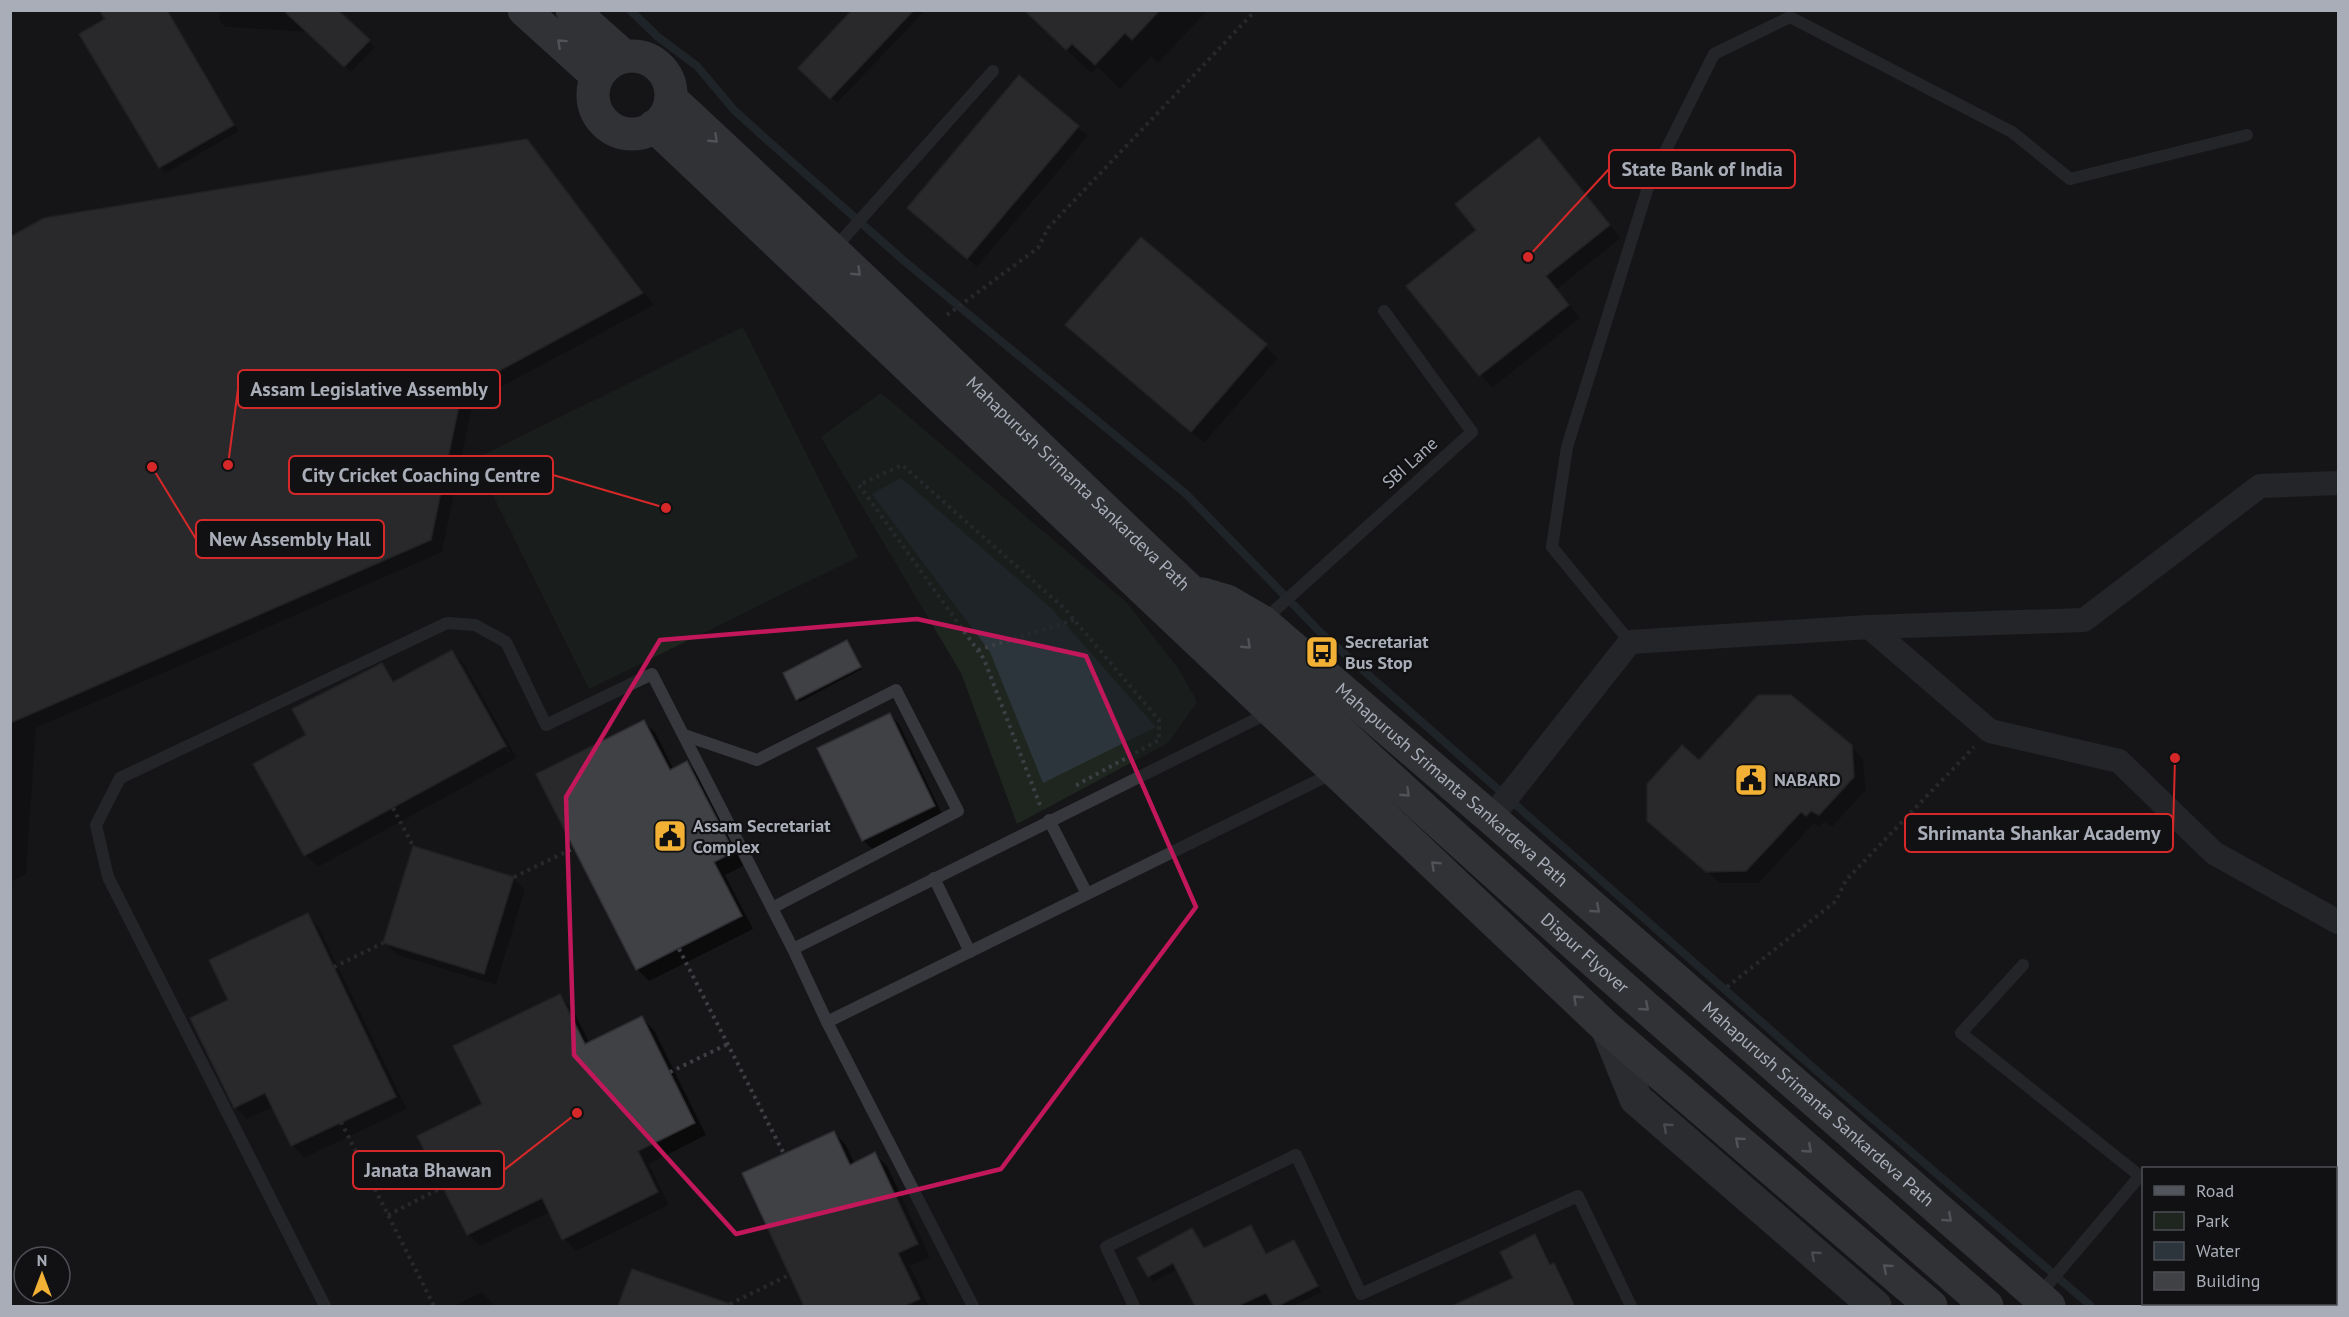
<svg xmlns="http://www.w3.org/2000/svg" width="2349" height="1317" viewBox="0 0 2349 1317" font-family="'PT Sans',sans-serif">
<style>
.green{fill:#1e261f}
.water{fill:#2c353c}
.shadow{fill:#0007;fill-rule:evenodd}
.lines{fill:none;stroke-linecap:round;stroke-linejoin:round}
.stream{stroke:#2c353c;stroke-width:8}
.building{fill:#404145;stroke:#303034;stroke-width:1.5}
.path{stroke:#3d3f44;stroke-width:4;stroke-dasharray:3 4.5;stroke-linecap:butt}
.service{stroke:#37383d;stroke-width:12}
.minor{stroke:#37383d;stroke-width:24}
.secondary{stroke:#45474d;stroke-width:33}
.primary{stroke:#53555c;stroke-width:33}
.oneway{stroke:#979ba6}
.oneway2{stroke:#858993}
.marked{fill:none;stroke:#c2185b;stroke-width:4.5;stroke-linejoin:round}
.labels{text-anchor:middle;stroke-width:4.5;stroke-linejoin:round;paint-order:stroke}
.street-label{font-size:18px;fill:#a8adb8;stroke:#111113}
.poi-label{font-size:18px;font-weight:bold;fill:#a8adb8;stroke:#111113;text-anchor:start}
.leader{fill:none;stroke:#d62828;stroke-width:2}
.callout-dot{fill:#d62828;stroke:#111113;stroke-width:2}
.callout{fill:#111113;stroke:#d62828;stroke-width:2}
.callout-label{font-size:20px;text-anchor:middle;font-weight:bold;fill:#a8adb8}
</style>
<rect width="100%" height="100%" fill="#161618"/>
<g class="green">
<path d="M743,327L858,557L589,689L475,459Z"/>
<path d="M881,393L1126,602L1178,668L1197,702L1168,743L1017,824L961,673L821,437Z"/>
</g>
<path class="water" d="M901,478L1051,608L1156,727L1043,783L990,652L872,494Z"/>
<g class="shadow">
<path d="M101,10H168L239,131L166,173L160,167L107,20Z"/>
<path d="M220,10H336L375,47L351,72L308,32L225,27L219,21Z"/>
<path d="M854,10H926L837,103L800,68Z"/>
<path d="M1024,10H1208L1158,63L1151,57L1120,89L1097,67L1091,73Z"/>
<path d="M1019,77L1088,136L977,267L909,208Z"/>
<path d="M1539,139L1621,238L1557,289L1580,318L1492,388L1408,287L1479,231Z"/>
<path d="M526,141L538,153L654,305L473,402L442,552L36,728L26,874L10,883V239Z"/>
<path d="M1141,239L1278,358L1204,443L1079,337Z"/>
<path d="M847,642L862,669L800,702L797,699Z"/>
<path d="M452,652L464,664L517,758L318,867L305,855L382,665L397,682ZM459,664H462L510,752L508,753Z"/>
<path d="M890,715L899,724L943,816L872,849L863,840Z"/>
<path d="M644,721L656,734L674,770L687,763L699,775L745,865L725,875L753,929L649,981L637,969Z"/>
<path d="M1851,746L1863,759L1866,790L1832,827L1824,822L1819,827L1814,823L1759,883H1720L1662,833L1699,762Z"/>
<path d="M513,878L525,890L496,985L397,955L385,943Z"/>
<path d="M307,915L319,927L407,1109L304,1158L292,1145L273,1107L247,1119L235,1107L230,1001Z"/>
<path d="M559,996L572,1008L590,1044L642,1018L654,1030L706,1135L649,1164L669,1205L576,1251L564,1239L550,1212L480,1246L468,1234L484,1105Z"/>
<path d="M834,1133L846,1145L855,1164L875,1154L887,1166L930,1257L910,1266L929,1306H806L744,1174Z"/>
<path d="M1250,1227L1256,1232L1268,1255L1294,1241L1299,1247L1322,1292L1294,1306H1197L1178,1269L1154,1282L1149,1276L1192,1230L1206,1249Z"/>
<path d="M1535,1236L1540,1241L1552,1265L1559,1270L1577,1306H1492L1485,1293L1515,1279Z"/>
<path d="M633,1271L729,1305L730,1306H620Z"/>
<path d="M482,1292L495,1306H454Z"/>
</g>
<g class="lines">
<path class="stream" d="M630,10L658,37L697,66L734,110L766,139L903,260L1186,494L1321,633L1817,1071L2091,1306"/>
</g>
<g class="building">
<path d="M99,10H167L234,125L159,168L79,34L105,19Z"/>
<path d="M283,10H338L370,40L344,67Z"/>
<path d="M852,10H914L830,99L798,68Z"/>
<path d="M1024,10H1160L1132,40L1125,33L1095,65L1072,44L1066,50Z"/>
<path d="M1019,75L1079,126L967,259L907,208Z"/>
<path d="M1539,137L1610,225L1546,276L1569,305L1479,376L1406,286L1476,230L1455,204Z"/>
<path d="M527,139L643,293L462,391L431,540L10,723V237L44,218Z"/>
<path d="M1141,237L1267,344L1191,432L1065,325Z"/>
<path d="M847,640L861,667L796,700L783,673Z"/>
<path d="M452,650L506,746L304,856L253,764L306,735L292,709L382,663L393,682Z"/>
<path d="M1758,695H1791L1852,745L1854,777L1819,815L1811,811L1806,816L1801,812L1746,871L1706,872L1647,821V784L1682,745L1699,760Z"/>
<path d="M890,713L935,806L862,841L817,748Z"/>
<path d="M644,720L670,770L687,761L734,852L714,862L742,916L636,970L536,774Z"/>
<path d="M413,846L514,877L484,974L383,943Z"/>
<path d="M308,913L396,1097L291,1146L265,1093L234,1108L190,1018L228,1000L209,960Z"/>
<path d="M560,994L585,1044L642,1016L695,1123L638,1151L658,1192L562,1240L542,1198L467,1235L417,1136L482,1104L453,1046Z"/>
<path d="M834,1131L850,1165L875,1152L918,1244L898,1253L920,1299L904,1306H804L742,1173Z"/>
<path d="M1251,1225L1266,1254L1294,1240L1318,1286L1278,1306H1273L1266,1293L1238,1306H1195L1173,1263L1148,1277L1137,1258L1192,1228L1204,1248Z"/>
<path d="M1535,1234L1550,1265L1554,1263L1575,1306H1452L1513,1278L1500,1252Z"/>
<path d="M632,1269L730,1304L729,1306H618Z"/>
</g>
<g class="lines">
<g class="path">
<path d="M947,315L1038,248L1048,228L1256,10"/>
<path d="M978,650L1074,620"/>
<path d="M1040,805L984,659L859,485L902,465L1065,609L1159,720V740L1075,786"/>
<path d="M393,808L413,846"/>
<path d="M514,877L574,848"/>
<path d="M679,949L784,1154"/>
<path d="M334,967L383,943"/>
<path d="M1727,987L1836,901L1846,880L1974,747"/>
<path d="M670,1072L728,1044"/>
<path d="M341,1122L434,1306"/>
<path d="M388,1215L443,1187"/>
<path d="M730,1304L789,1275"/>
</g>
<g class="service">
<path d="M834,249L993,71"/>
<path d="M1263,621L1472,432L1384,311"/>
<path d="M1630,642L1552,547L1567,447L1649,184L1714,54L1790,17L2012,132L2070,179L2247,135"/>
<path d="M1270,712L793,949L827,1022L1335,772"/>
<path d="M684,735L757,760L896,690L958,811L772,908"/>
<path d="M1049,820L1087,894"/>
<path d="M934,878L970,952"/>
<path d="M2023,965L1961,1033L2140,1176L2038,1296"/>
<path d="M827,1022L973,1306"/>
<path d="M325,1306L108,877L96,825L120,778L447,623L475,625L506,642L546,725L652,674L793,949"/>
<path d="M1134,1306L1106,1247L1296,1155L1361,1294L1578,1196L1631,1306"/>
</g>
<g class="minor">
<path d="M1869,627L2084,620L2260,486L2338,483"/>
<path d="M1491,818L1630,642L1869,627L1990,731L2119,761L2214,853L2338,922"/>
</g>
<path class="secondary" d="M1607,1028L1636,1099L1875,1306"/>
<g class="primary">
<path d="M524,10L597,76"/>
<path d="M572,10L624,56"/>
<circle cx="632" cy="95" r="39"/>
<path id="s1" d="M671,99C904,314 1130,537 1363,753C1567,941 1778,1123 1987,1306"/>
<path d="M654,126L1607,1028L1931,1306"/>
<path id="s2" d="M1203,594L1227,601L1263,622L1491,818L2049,1306"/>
</g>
</g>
<defs><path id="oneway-chevron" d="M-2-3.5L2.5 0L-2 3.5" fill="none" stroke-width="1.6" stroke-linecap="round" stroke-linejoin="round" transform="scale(1.5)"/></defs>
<g class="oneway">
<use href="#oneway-chevron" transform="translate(561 43) rotate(-138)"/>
<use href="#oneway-chevron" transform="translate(714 139) rotate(43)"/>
<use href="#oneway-chevron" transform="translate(857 272) rotate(44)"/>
<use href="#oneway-chevron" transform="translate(1247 645) rotate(43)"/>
<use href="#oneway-chevron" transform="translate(1406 793) rotate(43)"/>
<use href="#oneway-chevron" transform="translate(1435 865) rotate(-137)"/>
<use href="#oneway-chevron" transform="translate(1596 909) rotate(41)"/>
<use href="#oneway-chevron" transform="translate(1577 999) rotate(-137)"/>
<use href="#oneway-chevron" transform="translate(1645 1007) rotate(41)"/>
<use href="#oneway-chevron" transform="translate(1739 1141) rotate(-139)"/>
<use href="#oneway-chevron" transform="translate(1808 1149) rotate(41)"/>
<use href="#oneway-chevron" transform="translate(1948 1218) rotate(41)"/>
<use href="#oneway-chevron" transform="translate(1887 1268) rotate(-139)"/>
</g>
<g class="oneway2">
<use href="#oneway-chevron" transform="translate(1667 1127) rotate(-139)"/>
<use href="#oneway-chevron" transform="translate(1815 1255) rotate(-139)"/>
</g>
<path d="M0 0H2349V1317H0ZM917,619L1086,656L1196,907L1001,1169L736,1234L574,1055L566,797L660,640Z" fill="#161618" fill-opacity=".55" fill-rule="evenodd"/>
<path class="marked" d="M917,619L1086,656L1196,907L1001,1169L736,1234L574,1055L566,797L660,640Z"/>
<defs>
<g id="bus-square" transform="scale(1.725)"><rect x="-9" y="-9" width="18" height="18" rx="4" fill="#f2b134" stroke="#111113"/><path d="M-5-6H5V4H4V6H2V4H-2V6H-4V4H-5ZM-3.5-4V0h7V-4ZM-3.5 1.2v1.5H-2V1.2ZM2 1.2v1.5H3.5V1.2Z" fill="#111"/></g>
<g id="civic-square" transform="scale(1.725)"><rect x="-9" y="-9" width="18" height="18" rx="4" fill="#f2b134" stroke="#111113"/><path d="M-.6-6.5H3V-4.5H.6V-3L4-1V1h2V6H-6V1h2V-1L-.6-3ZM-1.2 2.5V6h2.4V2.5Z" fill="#111"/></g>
</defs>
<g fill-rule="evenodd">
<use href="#bus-square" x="1322" y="652"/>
<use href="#civic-square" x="1751" y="780"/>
<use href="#civic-square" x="670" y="836"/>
</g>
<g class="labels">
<g class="street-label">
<text transform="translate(1410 463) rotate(-42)" y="6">SBI Lane</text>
<text dy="6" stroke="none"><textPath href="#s1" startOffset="560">Mahapurush Srimanta Sankardeva Path</textPath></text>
<text dy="6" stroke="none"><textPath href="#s2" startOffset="316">Mahapurush Srimanta Sankardeva Path</textPath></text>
<text dy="6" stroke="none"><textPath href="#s1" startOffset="1251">Dispur Flyover</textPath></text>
<text dy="6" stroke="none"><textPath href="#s2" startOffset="802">Mahapurush Srimanta Sankardeva Path</textPath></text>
</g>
<g class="poi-label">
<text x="1345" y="648">Secretariat<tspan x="1345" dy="21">Bus Stop</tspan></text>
<text x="1774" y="786">NABARD</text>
<text x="693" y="832">Assam Secretariat<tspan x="693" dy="21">Complex</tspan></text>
</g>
</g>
<path class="leader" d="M1528 257L1609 169M228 465L238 389M666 508L553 475M152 467L196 539M2175 758L2173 833M577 1113L504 1170"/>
<g class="callout-dot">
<circle cx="1528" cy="257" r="6"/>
<circle cx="228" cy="465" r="6"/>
<circle cx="666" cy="508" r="6"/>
<circle cx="152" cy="467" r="6"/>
<circle cx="2175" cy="758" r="6"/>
<circle cx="577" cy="1113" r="6"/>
</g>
<g class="callout">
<rect x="1609" y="150" width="186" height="38" rx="6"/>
<rect x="238" y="370" width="262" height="38" rx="6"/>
<rect x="289" y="456" width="264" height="38" rx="6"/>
<rect x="196" y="520" width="188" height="38" rx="6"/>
<rect x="1905" y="814" width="268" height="38" rx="6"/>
<rect x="353" y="1151" width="151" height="38" rx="6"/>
</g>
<g class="callout-label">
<text x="1702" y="176">State Bank of India</text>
<text x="369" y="396">Assam Legislative Assembly</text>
<text x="421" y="482">City Cricket Coaching Centre</text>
<text x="290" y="546">New Assembly Hall</text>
<text x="2039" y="840">Shrimanta Shankar Academy</text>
<text x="428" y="1177">Janata Bhawan</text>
</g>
<rect width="2349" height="1317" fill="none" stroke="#a8adb8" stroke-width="24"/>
<rect x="2142" y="1167" width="195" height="138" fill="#111113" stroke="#4d4f55" stroke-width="1.5"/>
<rect x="2154" y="1186" width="30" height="9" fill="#53555c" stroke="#4d4f55" stroke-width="1.5"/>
<text x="2196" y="1197" font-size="18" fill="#a8adb8">Road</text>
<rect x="2154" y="1212" width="30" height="18" fill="#1e261f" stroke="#4d4f55" stroke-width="1.5"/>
<text x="2196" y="1227" font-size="18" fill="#a8adb8">Park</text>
<rect x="2154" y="1242" width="30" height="18" fill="#2c353c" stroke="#4d4f55" stroke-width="1.5"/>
<text x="2196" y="1257" font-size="18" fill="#a8adb8">Water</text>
<rect x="2154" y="1272" width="30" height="18" fill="#404145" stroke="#4d4f55" stroke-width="1.5"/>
<text x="2196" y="1287" font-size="18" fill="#a8adb8">Building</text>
<g transform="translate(42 1275)"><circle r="28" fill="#111113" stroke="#4d4f55" stroke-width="1.5"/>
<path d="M0-4.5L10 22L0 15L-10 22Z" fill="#f2b134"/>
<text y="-9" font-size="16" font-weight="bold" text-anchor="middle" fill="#a8adb8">N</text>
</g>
</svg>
